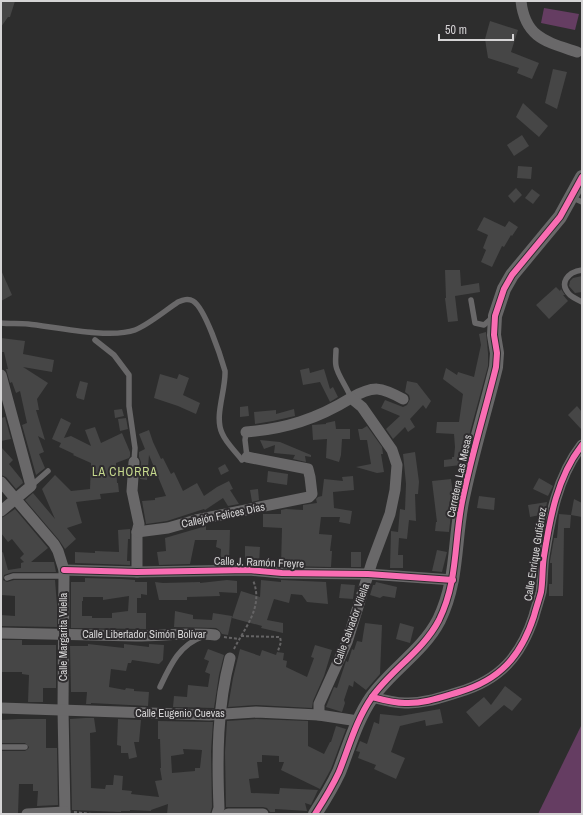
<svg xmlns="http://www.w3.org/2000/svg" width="583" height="815" viewBox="0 0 583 815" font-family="'Archivo Narrow',sans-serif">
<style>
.green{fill:#653d62}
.building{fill:#464646;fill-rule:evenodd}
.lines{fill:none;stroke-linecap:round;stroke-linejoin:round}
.path{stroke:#656465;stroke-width:2;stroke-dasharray:3 2;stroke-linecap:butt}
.service{stroke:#696869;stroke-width:5.5}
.minor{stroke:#696869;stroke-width:11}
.tertiary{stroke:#696869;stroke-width:14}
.cycleway-casing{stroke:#2e2c2e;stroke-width:8}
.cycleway{stroke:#f96db3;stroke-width:6}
.labels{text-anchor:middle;stroke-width:4;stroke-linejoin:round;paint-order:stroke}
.street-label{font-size:11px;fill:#d5d4d5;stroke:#2e2c2e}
.neighbourhood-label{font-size:12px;letter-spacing:1px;fill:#c8db8f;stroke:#2e2c2e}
</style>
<rect width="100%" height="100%" fill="#2d2d2d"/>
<g class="green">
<path d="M544,8L579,14L575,30L541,23Z"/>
<path d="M582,724V814H538Z"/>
</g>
<g class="building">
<path d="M2,1H15L10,17H8L1,27V6Z"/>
<path d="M490,21L518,30L511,52L539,63L532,79L517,73L519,68L488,58L485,39Z"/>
<path d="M553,69L567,72L557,109L545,103Z"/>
<path d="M523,103L548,126L539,137L516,117Z"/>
<path d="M522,135L529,146L514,156L507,145Z"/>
<path d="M518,166L532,167L531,179L517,178Z"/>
<path d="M516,188L522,195L514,203L508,196Z"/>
<path d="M532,189L540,195L533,204L525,198Z"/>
<path d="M484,217L505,227L509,221L518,227L512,236L511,235L504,247L502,246L492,267L481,262L486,250L483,248L488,235L477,230Z"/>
<path d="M1,270L12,295L1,301Z"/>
<path d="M445,270H460L461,286L479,283L480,292L455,296L458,321L448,322L445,298H446Z"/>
<path d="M582,276V292L575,293L569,286L570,281L573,278Z"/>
<path d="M556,287L560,291L561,289L565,295H563L568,301L549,319L536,305Z"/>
<path d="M486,332L488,353V366L461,465L444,467V460L452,459V457H454L455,447L454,434L436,433L437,422H459L463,394L443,379L446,368L457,375L458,372L474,377L481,345L479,334Z"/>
<path d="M1,338L25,341L23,354L54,360L52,372L23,367L48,383L37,399L39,410H36L45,440L38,436L44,452L39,454L45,468L36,475L22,425L27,423L20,391L16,393L12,382L10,383L6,369H8L4,352H1Z"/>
<path d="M309,368L310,373L324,369L330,389L333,387L338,397L330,402L320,382L303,385L300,370Z"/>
<path d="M160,374L177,379L179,374L189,378L183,395L200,403L196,414L178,406L154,398Z"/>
<path d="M80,381L88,383L84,400L77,398L76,395Z"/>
<path d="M407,381L417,383L431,401L426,409L423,405L410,419L415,427L408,432L405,427L393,439L386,429L400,416L381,408L385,400L403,407L407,405L410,399L409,395L405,392Z"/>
<path d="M248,406L249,416L240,417V407Z"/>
<path d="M577,406L582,412V430L568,415Z"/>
<path d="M122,409L124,416L115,418L114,410Z"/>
<path d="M294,409L295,416L273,421L255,424L254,412L276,410V414Z"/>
<path d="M5,417L11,439L1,441V418Z"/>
<path d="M61,418L71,423L64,438L71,436L91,446L85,430L95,427L101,443L122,433L130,452V456L129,458L116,463L117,483H118L119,492L100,494L101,499L76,502L82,523L67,528L76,539L65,549L59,540L25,500L33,493L55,519L42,489L55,475L71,491L90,489L91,463L73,455L74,454L59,447L61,443L52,439Z"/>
<path d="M126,418L128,429L120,431L118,419Z"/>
<path d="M335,421L336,429H350V439H342L341,455L339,462L326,458L327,439L313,440L312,425L326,424V423Z"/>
<path d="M367,426L382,447L383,454H381L384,472L377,473L356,467L371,464L367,440H360L358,429H362Z"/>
<path d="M149,430L153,442L161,459L163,458L171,474L174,472L183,491L197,483L204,496L217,487L229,481L233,489L230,490L239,504L228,506L223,498L205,510L204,509L167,521L146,524L142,501L155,500V498L166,496L149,455L147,480L140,479L141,462L139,457V452L145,449L139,434Z"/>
<path d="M260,440L280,442L311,455V457L305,456L306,462L293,459L295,455L274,453L275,445L264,449Z"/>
<path d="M1,447L13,460L9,464L22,480L23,483L16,489L6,477L1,475Z"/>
<path d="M415,452L419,482L418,494H415L416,521L409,520L407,539L399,538L398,555H403V568H390L391,531L398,532L400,509L405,510L406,484L403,454Z"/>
<path d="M225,464L229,471L221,475L218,468Z"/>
<path d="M268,471L288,474L287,485L267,482Z"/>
<path d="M353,476L354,490L333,492L334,508L352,511L350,524L339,522L340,517H321L319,534L332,535L330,551H332L331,567L281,566L282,528L263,527V514H281V510L286,509L303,510V505L317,503L316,499L318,497L322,496L324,479L343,481L342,477Z"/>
<path d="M539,478L553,486L548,496L533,489Z"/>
<path d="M451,479L453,494H451V514L449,532L435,531L436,522H437L432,481Z"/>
<path d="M258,489L259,500L252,502L250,490Z"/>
<path d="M479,496L495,498L494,510L477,508Z"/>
<path d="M574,499L582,503V517L571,515Z"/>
<path d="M547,502L545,514L530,517L528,505Z"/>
<path d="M15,509L48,548L31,562H54L56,572H13L4,575L3,580L7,582L14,580H55L57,605V627L1,626V615L15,616V596L1,595V553L3,552L8,570L21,568V563L24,562L20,558L24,554L12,539L8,542L1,533V518L5,516Z"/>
<path d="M559,514L571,515L570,528H564L563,596H549V584H552V563H550V561L554,538H557Z"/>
<path d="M206,526V530H230L229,563L220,564L221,549L216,547L217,540H195L190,564L159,565L157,552L166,551L165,538Z"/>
<path d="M130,529V539H128L127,561H130V565L75,563V552L95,553V551L119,552L118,530Z"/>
<path d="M245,546L260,547L259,564L245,563Z"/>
<path d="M437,550L447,552L442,572L432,571Z"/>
<rect x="351" y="552" width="10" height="15"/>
<path d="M85,578L122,579L135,580V582H147V595L141,594V598H137V613H146V629L71,628V582H85ZM129,596L128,611L112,613V618H92V616H82V601H83V597H103V600Z"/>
<path d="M227,580L237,581V593L219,592L220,596L187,597V600H159L155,582L163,583L200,582V583Z"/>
<path d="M261,580L281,582V580L326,582L328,604L307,602L302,595L291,594L289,603L274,599L267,620L283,623V633L261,628L262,626L232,618L241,591L260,597Z"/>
<path d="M376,582L397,587L395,598L383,596L380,598L370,595L373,585H375Z"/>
<path d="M341,584L355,585L353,599L339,598Z"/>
<path d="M175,611L193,615V619L212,620L213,613L232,616L228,635L222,634L219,630L216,628L174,627Z"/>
<path d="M365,623L382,625L380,674L366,690L354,681L353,687L349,685L344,700L345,703L342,712L326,707L334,687L337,688L346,661L348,662L352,649L354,650L357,641L362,642Z"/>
<path d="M400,623L414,627L410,643L396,639Z"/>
<path d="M1,640H22V645H56V688H43V702H28L29,675L22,674V672H1Z"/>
<path d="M88,644L124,648V644L149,647V644L164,645L163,660L159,664L132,660L131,663H128L126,671L111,669L109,687L125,690L126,688L134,689V691L149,692L148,706L91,703V704H86L87,692H71L70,646H88Z"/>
<path d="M315,645L332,650L324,676L313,701L312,708L256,705L228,707L233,678L240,649L260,656L262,650L276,655L277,652L284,653L283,660L287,661L286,667L307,677L314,658L311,657Z"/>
<path d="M208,649L224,655L219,675L214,708L173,707L174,696L187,697L188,685L208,687L210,674L205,672L209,661L204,659Z"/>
<path d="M505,686L522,699L512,711L504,705L479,727L466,712L484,697L491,705Z"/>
<path d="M440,709L443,723L426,726L425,720L400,726L391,752L405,758L396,779L374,769L376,765L358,758L360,752L356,751L360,741L367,744L374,722L379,724L380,714L400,716Z"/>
<path d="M85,718H94L96,732L90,733L91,788L105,789L106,785H113L114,775L123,776L122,790L132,791L131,794L159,797L155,781L162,780L160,768H161L160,739H158V721L213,722L211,751L212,807L210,814H167L168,804L151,810V811L130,810V811H121V812L72,810L70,719ZM183,749L202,750L200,768H195V771L172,773L171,756L184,754Z"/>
<path d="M18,719H46V748H57L58,805L37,806L38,791H33V784H19L18,814H2L1,751H25L28,749L29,747L25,743H1V720Z"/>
<path d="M118,719L141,720L139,742H134L137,757L129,759L128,753H121V746L117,745Z"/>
<path d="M256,719L308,721V746L324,754L330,742H331L336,726L346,729L331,769L320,789L281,770L284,762H279V756L262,755V762H257L259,778L249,779L251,793L279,794L280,788L318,790L311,805L305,803L307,811L275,809V812H270L267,808L263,807H226L225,752L227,721Z"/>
</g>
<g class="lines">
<g class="path">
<path d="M241,636L280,637L281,642L278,651"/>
<path d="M224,637L239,639"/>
<path d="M234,649C245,627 264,607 253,580"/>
<path d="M74,812L92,814"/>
</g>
<g class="service">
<path d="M571,197L582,202"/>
<path d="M582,270C568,272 558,283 570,295C574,298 578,300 582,302"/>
<path d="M471,300L475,323L484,325L493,317"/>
<path d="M1,323C10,324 19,323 28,324C55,327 110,339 135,330C148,325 166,310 178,302C183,300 188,298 193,301C205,308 221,357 225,371C226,390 214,416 222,433C226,443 236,452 242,460L247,457L245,440L246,432"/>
<path d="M95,340L114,355L129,375V406L135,448L134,462"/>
<path d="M336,350C336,355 335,361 336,366C337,374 348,389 351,398"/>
<path d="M31,486L48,471"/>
<path d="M7,578L13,576H63"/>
<path d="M160,687C170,666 179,645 202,637"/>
<path d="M1,747H25"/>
</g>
<g class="minor">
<path d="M521,1C525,38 547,42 577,52"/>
<path d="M1,375L31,486L1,511"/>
<path d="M351,398C374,385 381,387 403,399"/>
<path d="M246,432C285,429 317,419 351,398L362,407L392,450L397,465L395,490L390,514L372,562L347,642L319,704V715"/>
<path d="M134,462L132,491L139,524L137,532V572"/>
<path d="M1,482L54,544L58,551L64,570L63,709L65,814"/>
<path d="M137,532L168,528L196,520L309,497L312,494L310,477L308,469L247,457"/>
<path d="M64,570L137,572L249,570L282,573L368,574L453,580"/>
<path d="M1,633C46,634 91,635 136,636C162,636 189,632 215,635"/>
<path d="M372,697C383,700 394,703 405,703C423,704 442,697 459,692C500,680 521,656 534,616C536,608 539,600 541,592C543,580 542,568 544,556C550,518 557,477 582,445"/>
<path d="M1,708L209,715L256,712L319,715L358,721"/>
<path d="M27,814L65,812"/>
<path d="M217,814L219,808C217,758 217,707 230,658"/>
<path d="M228,814H263"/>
</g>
<path class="tertiary" d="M315,814C324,800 332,787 339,772C349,747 356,720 372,697C392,669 423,651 439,620C458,581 454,543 462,502C471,456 485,412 496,367L497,353L494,335L495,316L504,289L512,275L560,217L582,177"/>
<g class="cycleway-casing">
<g id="cycleway">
<path d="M64,570L137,572L249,570L282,573L368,574L453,580"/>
<path d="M372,697C383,700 394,703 405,703C423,704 442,697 459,692C500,680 521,656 534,616C536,608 539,600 541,592C543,580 542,568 544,556C550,518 557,477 582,445"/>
<path d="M315,814C324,800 332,787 339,772C349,747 356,720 372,697C392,669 423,651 439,620C458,581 454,543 462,502C471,456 485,412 496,367L497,353L494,335L495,316L504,289L512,275L560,217L582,177"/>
</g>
</g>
<use href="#cycleway" class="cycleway"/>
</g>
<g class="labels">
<g class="street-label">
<text transform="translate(459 476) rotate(-78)" y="4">Carretera Las Mesas</text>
<text transform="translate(223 515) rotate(-12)" y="4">Callejón Felices Días</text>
<text transform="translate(535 554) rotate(-81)" y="4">Calle Enrique Gutiérrez</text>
<text transform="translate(259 562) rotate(2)" y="4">Calle J. Ramón Freyre</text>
<text transform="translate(351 624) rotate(-70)" y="4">Calle Salvador Vilella</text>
<text x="144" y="638">Calle Libertador Simón Bolívar</text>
<text transform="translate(63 637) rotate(-90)" y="4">Calle Margarita Vilella</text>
<text x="180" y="717">Calle Eugenio Cuevas</text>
</g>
<g class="neighbourhood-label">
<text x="125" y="476">LA CHORRA</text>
</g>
</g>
<rect width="583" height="815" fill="none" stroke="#d5d4d5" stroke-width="4"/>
<path d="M439 34v6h74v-6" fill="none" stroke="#d5d4d5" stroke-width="2"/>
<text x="445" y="34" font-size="12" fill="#d5d4d5" stroke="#2e2c2e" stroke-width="3" paint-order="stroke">50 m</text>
</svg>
